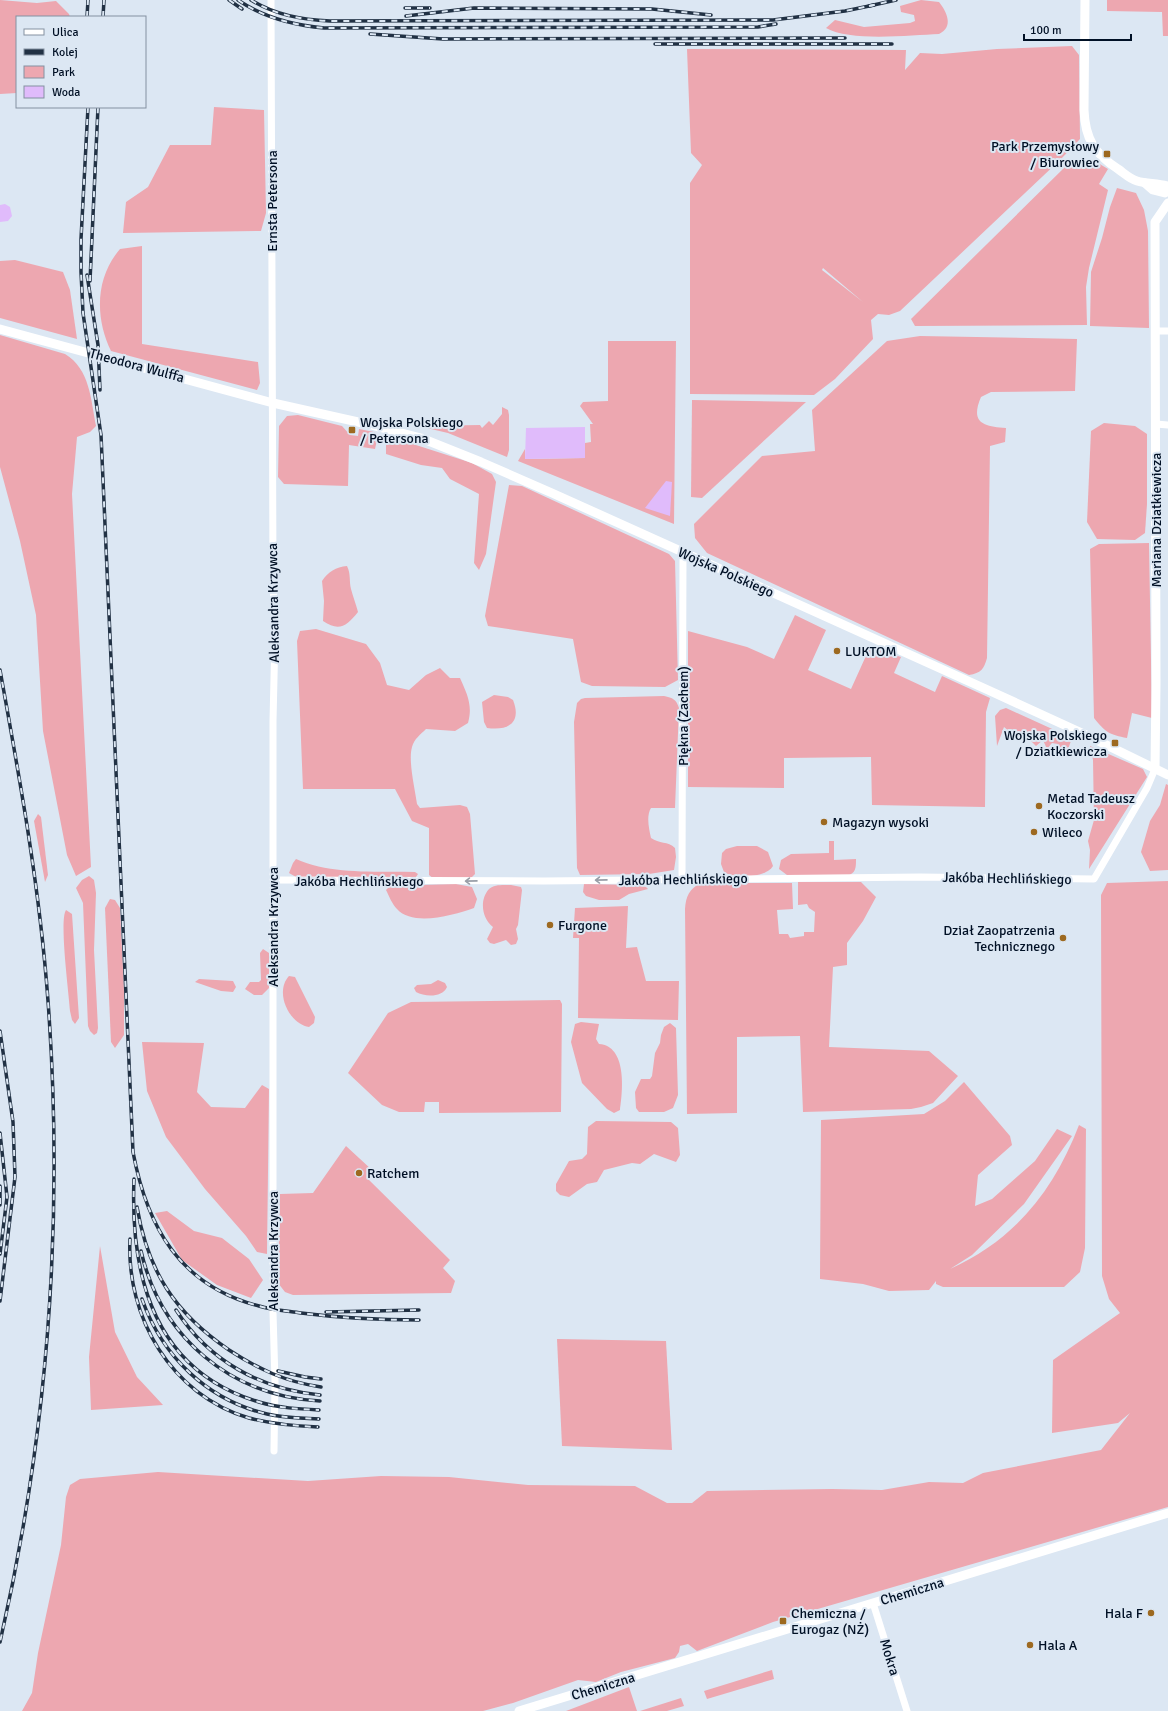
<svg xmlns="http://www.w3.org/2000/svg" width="1168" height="1711" viewBox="0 0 1168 1711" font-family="Signika,sans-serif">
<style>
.green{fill:#eda7b0;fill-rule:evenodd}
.water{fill:#e0bbfb}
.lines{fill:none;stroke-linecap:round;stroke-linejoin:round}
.street{stroke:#fff;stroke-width:7}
.secondary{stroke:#fff;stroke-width:9}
.rail-casing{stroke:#213144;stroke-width:3.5}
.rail{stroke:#dce7f3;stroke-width:2;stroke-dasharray:6;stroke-linecap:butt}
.oneway{stroke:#999fa8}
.poi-dot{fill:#9d6920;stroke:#dce7f3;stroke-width:1.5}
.labels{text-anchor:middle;stroke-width:4;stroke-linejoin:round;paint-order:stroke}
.poi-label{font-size:14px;fill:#001025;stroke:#dce7f3;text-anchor:start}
.street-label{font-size:14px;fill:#001025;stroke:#dce7f3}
</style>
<rect width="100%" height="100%" fill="#dce7f3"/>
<g class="green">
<path d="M0,0L37,3L56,1L69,14L70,17H17V93L0,94Z"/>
<path d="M921,0L939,2C947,12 954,27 939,34C911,35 850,42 826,28L835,20L864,27L910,23L915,21L914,15L901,12L900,6Z"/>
<path d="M1107,0H1168V36H1163L1162,12L1107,11Z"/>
<path d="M1072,46L1079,55L1080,139L1061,159L900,311L889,315L878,314L871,320L873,339L835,379L814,395L690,394V183L702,165L691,153L687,49L906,50L905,70L920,53L942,54L997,49ZM823,268L863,302L822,270Z"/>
<path d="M214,107L264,110L266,213L261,231L123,233L126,202L148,187L170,145H211Z"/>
<path d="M1098,163L1108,169L1099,184L1108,190L1089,268L1086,287L1087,325L915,326L911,319L1066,166Z"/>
<path d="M1117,188L1136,193L1144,210L1148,231L1149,328L1090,326L1091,272L1102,238L1110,207Z"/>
<path d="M142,246V344L258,362L260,383L257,390L111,351C95,318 95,278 120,249Z"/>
<path d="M15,260L63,272L70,290L77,339L0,318V261Z"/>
<path d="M0,335L65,354C90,369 91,400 96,426L90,432L77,437L72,494L91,867L76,876L67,855L43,731L36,615L20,541L0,467Z"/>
<path d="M920,336L1077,339L1075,391L991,392L981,397C970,423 983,426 1006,428L1005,442L990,446L987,658C984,669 981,673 969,675L707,553L695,538L694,524L762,456L815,451L812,410L887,341Z"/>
<path d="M608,341H676L674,524L518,461L525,449V459L585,458V443L591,442L590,424H593L580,406L583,402L608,401Z"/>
<path d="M692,400L806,402L702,498L691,497Z"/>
<path d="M502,407L508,410L509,415V450L507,457L448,433L418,426L480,425L482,428L489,421L493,425L502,414Z"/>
<path d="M298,415L342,426L350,435L358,436L359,429L374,432L378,435L375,449L349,445L348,486L284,484L278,477L279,426L287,416Z"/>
<path d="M1104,423L1135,426L1147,434V504L1145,533L1135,540L1097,539L1087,522L1091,431Z"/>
<path d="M391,437L472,463L492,474L496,482L494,496L486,554L479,570L474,563L479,494L450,479L442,468L421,465L386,454V444Z"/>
<path d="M509,485L522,486L669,554L675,561L678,680L665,687L592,686L581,682L573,639L488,626L485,616Z"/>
<path d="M1149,543L1152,718L1132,713L1127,738C1110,735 1105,732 1094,718L1090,549L1099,544Z"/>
<path d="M347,566C351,574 349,581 351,589C353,597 356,604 358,612C347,626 339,632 323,621L324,601L322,581C328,572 336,567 347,566Z"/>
<path d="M795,615L826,630L808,670L851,689L870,647L901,657L894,673L935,692L942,676L990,698L986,712L985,807L872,805L871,757L784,758V788L688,787V631L747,647L774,659Z"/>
<path d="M316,629L366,644L380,663L387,685L409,690L426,675L440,668L450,678H460C467,694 473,705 468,723L455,731L426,729C421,734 414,739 412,747C408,761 415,789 417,804L420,808L460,805L467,807L470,814L475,874L471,878L434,879L429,875V828L412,821L395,789H303L297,641L300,631Z"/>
<path d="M494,695L508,697L513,700C522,723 508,731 487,728L484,722L482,702Z"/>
<path d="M664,696C673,698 676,699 679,708L675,808H651C646,816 649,829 651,838C659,844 668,841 675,848L676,857L674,870L649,874L580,875L577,868L574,722L577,703L581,699L585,698Z"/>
<path d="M1006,708L1072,738L1065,758L1053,755L1058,744L1052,743L1047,749L1043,740L1036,746L1025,735L1016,737L1004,727L997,746L995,716L1000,710Z"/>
<path d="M1090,746L1143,769L1147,777L1089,869L1090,850L1088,841L1094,820L1093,760Z"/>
<path d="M1166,784L1168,785V870L1150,871L1141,852L1150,821L1160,805Z"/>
<path d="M38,814L41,817L48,875L45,882L34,821Z"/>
<path d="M829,841H834V860L856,859C856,868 856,873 847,876L787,875L779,869L781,860L791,854L829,853Z"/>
<path d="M737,846H757L768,852L773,866C766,878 735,879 724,872L721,864L722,853L726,849Z"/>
<path d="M296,859C332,875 377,871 415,872L418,874L416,877H296L289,873L293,863Z"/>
<path d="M89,876L94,880L96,893L94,950L98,1028L97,1033L94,1035L90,1031L88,1026L83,903L76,888L82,880Z"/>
<path d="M1168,881V1507L773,1622L697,1651L688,1644L680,1646L679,1652L675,1658L621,1672L596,1682L578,1680L513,1703L483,1711H22L32,1693L38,1653L61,1545L66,1497L70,1485L80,1479L158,1472L308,1481L381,1476L449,1477L528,1485L635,1486L667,1503H692L707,1491L832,1489L882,1490L929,1482L963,1483L983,1473L1101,1450L1130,1413L1118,1423L1052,1433L1053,1360L1120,1313L1109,1299L1102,1276L1101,895L1107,883Z"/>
<path d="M798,882H861L876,897L863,921L847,943V965L833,967L829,1047L929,1051L958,1076L933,1103L921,1107L911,1109L803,1112L800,1036L737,1037V1113L687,1114L685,909C686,896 689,889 701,883H792L793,909L777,910L779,934H788L790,938L804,936V932H814L815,912L809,908L807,904L798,905Z"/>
<path d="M456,884L472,887L477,899L474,908C454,915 413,927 397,909C392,904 389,896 386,890L390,886Z"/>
<path d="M584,884L636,885L646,887L648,889L629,894L619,900H599L586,896L583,892Z"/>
<path d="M511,885L521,887L522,890L518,925L516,929L518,939L516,944L511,945L506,940L494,944L490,943L487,939L493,927C482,919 479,900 489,889C494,884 504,885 511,885Z"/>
<path d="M110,899L115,900L120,908L124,991V1035L115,1048L111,1042L105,908Z"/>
<path d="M628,906L626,948L637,947L646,981H679L678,1020L578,1018L579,938H573L575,908Z"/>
<path d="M66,910L72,914L79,1018L75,1024L72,1020L70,1011C69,994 59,920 66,910Z"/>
<path d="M263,949L269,953V988L262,995H254L245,989L250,982H259L261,980L260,953Z"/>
<path d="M289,976L295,977L315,1017L314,1023L309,1027C289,1024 274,992 289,976Z"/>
<path d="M199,979L233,981L236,987L233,992L221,991L195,982Z"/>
<path d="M438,980L445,983L447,987C442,998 425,997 416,992L414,988L417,985L431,984Z"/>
<path d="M560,1000L562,1004L561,1112L439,1113V1102H425L424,1112H399L382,1105L348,1073L388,1013L411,1002Z"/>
<path d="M581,1022L599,1024L596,1039L599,1044C627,1046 623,1090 620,1110L614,1113L607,1109L582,1083L571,1042L575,1024Z"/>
<path d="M670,1023L676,1028L678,1095L673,1108L664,1112H639L636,1108L635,1092L641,1079H650L652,1076L655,1053L660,1043L661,1035L664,1027Z"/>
<path d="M142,1042L204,1043L197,1092L211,1107L245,1108L262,1085L269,1089L267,1254L257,1252L246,1236L205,1189L166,1137L147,1091Z"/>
<path d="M964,1082L1010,1136L1012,1145L978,1175L975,1206L992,1199L1035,1161L1057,1129L1072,1136L1024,1204L972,1255L950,1269C1015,1240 1054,1190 1079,1125L1086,1129L1085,1248L1080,1272L1064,1287H943L936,1284V1281L929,1290L889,1291L863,1284L820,1279L821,1120L924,1114L945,1101Z"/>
<path d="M596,1121L671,1122L678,1128L680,1155L676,1162L654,1154L640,1164L632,1163L604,1170L597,1182L587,1184L569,1197L560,1195L556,1191V1184L569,1161L582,1159L587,1154L588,1127Z"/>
<path d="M346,1146L372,1170L369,1180L450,1260L443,1268L455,1281L451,1293L293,1295L285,1292L278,1283L280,1194L313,1193Z"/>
<path d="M167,1211L194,1231L222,1238L249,1259L263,1280L251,1298L217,1285L182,1260L155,1213Z"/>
<path d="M100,1246L115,1332L137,1377L163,1405L91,1410L89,1357Z"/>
<path d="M557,1339L666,1341L672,1450L562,1446Z"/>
<path d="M772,1670L774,1679L707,1699L704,1691Z"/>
<path d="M629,1687L637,1711H566Z"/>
<path d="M681,1698L684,1706L667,1711H640Z"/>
</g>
<g class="water">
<path d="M5,204L10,207L12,216L8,221L0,222V205Z"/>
<path d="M585,427V458L525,459L526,428Z"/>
<path d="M666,481L672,482L670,516L645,508Z"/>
</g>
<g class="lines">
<g class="street">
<path d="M271,0L273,577L275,635L273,721V1312L275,1382L274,1451"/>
<path d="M1155,331H1168"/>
<path d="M1156,424L1168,425"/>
<path d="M682,879L683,553"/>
<path d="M273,880L544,881L920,877L1094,879L1147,788L1155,769"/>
<path d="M873,1603L907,1711"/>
</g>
<g class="secondary">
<path d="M1085,0L1084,110C1085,139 1095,154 1118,169C1125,174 1130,179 1137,181C1147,184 1157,183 1167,186"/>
<path d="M1145,183L1153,190L1165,193"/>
<path d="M0,329L273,403L367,424L421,438L481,462L552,493L988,690L1084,734L1168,775"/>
<path d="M1155,769L1156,684L1155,222L1168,203"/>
<path d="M519,1711L1168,1513"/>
</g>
<g class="rail-casing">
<g id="rail">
<path d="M229,0L242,9"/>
<path d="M238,0C264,18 293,25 324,28L758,27L776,24"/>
<path d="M251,0C275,15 302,20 330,21L773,20L845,11L874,5"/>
<path d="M869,6L896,0"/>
<path d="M405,8H430"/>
<path d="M406,16L474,8L652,9L711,15"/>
<path d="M87,17L88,0"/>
<path d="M103,17L104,0"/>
<path d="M370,34L443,39L845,38"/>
<path d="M655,44H892"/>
<path d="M88,107L81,239V272L83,313L101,435L133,1152C147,1227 180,1286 259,1306C272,1310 287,1311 301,1313C340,1318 379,1320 419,1320"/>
<path d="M87,275L98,345L100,390"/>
<path d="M90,281L98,107"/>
<path d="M0,670C20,780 40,890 48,1001C64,1216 48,1433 0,1642"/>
<path d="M0,1031L13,1122L15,1177L0,1301"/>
<path d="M0,1133L7,1197L0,1254"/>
<path d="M134,1179C130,1277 154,1371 259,1402C279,1408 299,1409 319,1410"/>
<path d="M0,1186V1205"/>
<path d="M137,1207C148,1272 175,1313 229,1350C258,1369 286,1382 321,1387"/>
<path d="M130,1239C126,1317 171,1395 249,1418C272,1424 295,1426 318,1427"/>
<path d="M141,1251C161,1338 231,1396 320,1401"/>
<path d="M142,1299C162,1356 207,1400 267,1414C284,1418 301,1418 319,1419"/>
<path d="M176,1310C209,1361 260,1389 320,1395"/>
<path d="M326,1312L419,1310"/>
<path d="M278,1371L305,1377L321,1379"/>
</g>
</g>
<use href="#rail" class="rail"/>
</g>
<defs><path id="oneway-shaft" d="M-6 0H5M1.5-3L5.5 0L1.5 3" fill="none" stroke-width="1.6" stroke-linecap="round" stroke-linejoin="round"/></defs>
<g class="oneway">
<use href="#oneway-shaft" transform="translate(601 880) rotate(179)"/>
<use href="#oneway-shaft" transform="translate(471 881) rotate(179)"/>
</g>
<g class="poi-dot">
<rect x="1103" y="150" width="8" height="8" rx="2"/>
<rect x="348" y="426" width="8" height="8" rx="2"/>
<circle cx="837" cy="651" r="4"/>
<rect x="1111" y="739" width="8" height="8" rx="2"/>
<circle cx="1039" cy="806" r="4"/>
<circle cx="824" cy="822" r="4"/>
<circle cx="1034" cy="832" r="4"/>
<circle cx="550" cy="925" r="4"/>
<circle cx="1063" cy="938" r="4"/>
<circle cx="359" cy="1173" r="4"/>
<circle cx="1151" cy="1613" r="4"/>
<rect x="779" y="1617" width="8" height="8" rx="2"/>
<circle cx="1030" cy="1645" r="4"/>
</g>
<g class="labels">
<g class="poi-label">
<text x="1099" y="151" text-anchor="end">Park Przemysłowy<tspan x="1099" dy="16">/ Biurowiec</tspan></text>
<text x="360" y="427">Wojska Polskiego<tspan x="360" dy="16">/ Petersona</tspan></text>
<text x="845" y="656">LUKTOM</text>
<text x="1107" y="740" text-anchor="end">Wojska Polskiego<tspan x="1107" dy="16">/ Dziatkiewicza</tspan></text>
<text x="1047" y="803">Metad Tadeusz<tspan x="1047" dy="16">Koczorski</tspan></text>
<text x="832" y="827">Magazyn wysoki</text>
<text x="1042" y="837">Wileco</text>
<text x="558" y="930">Furgone</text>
<text x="1055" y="935" text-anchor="end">Dział Zaopatrzenia<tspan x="1055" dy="16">Technicznego</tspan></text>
<text x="367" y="1178">Ratchem</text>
<text x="791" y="1618">Chemiczna /<tspan x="791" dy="16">Eurogaz (NŻ)</tspan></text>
<text x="1143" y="1618" text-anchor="end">Hala F</text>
<text x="1038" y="1650">Hala A</text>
</g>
<g class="street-label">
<text transform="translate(272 201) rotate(-90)" y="5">Ernsta Petersona</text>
<text transform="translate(137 365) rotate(15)" y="5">Theodora Wulffa</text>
<text transform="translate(1156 520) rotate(-90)" y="5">Mariana Dziatkiewicza</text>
<text transform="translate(726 572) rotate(24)" y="5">Wojska Polskiego</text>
<text transform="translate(273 603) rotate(-91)" y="5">Aleksandra Krzywca</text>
<text transform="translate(683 716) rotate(-90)" y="5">Piękna (Zachem)</text>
<text transform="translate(1007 878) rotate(1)" y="5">Jakóba Hechlińskiego</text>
<text transform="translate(683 879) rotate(-1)" y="5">Jakóba Hechlińskiego</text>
<text x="359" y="886">Jakóba Hechlińskiego</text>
<text transform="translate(273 927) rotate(-90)" y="5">Aleksandra Krzywca</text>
<text transform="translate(273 1251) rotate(-90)" y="5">Aleksandra Krzywca</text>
<text transform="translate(912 1591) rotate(-17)" y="5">Chemiczna</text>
<text transform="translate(890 1657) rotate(73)" y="5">Mokra</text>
<text transform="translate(603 1686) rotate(-17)" y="5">Chemiczna</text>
</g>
</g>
<rect x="16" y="16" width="130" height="92" fill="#dce7f3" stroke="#8491a1"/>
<rect x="24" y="29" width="20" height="6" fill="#ffffff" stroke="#8491a1"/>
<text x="52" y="36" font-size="12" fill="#001025">Ulica</text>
<rect x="24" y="49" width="20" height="6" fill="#213144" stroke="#8491a1"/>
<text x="52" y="56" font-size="12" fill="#001025">Kolej</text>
<rect x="24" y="66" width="20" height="12" fill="#eda7b0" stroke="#8491a1"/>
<text x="52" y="76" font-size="12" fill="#001025">Park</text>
<rect x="24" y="86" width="20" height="12" fill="#e0bbfb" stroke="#8491a1"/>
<text x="52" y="96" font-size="12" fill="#001025">Woda</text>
<path d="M1024 34v6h107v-6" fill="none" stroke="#001025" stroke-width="2"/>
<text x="1030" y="34" font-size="12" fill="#001025" stroke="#dce7f3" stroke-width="3" paint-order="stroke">100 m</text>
</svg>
